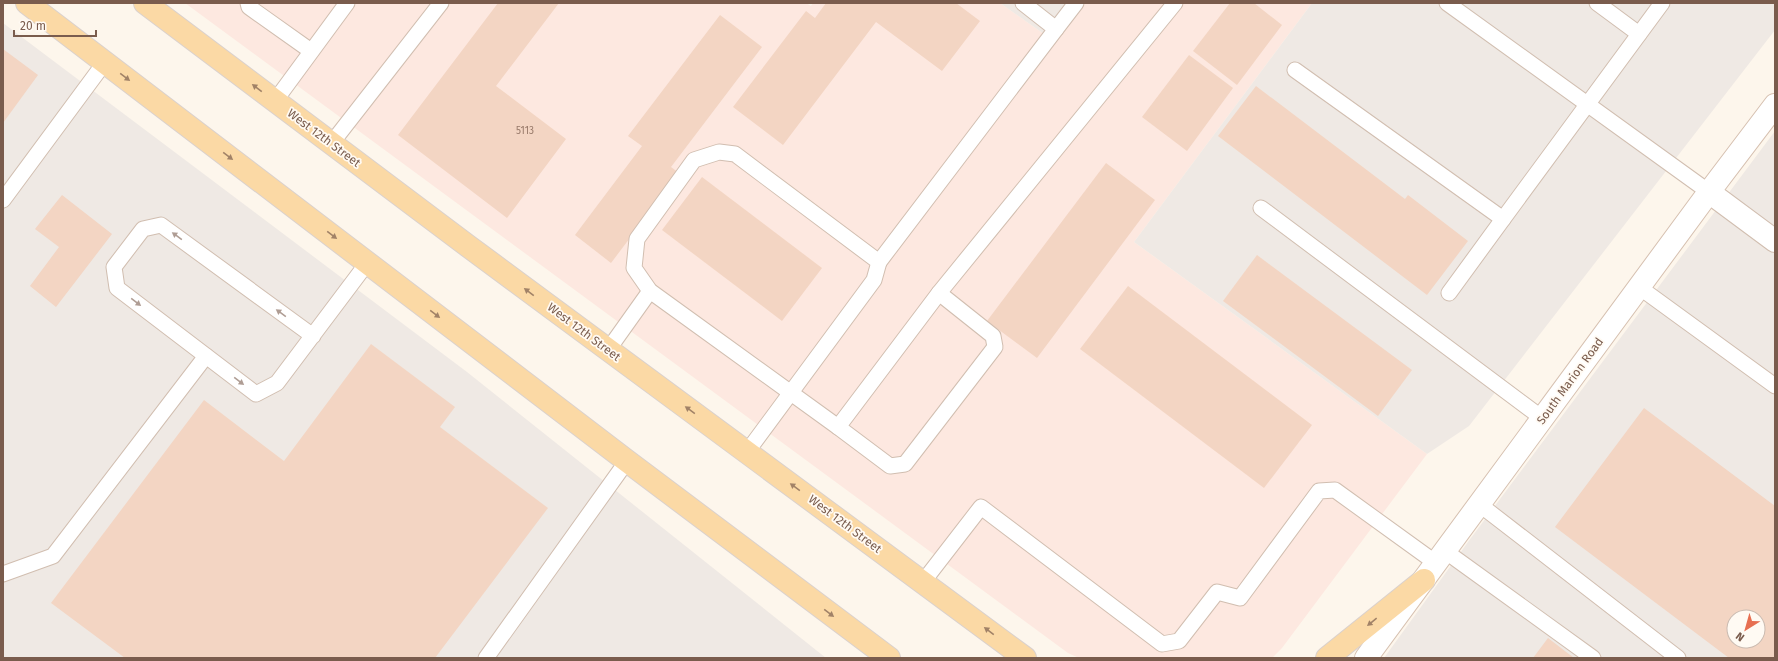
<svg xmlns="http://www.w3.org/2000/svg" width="1778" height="661" viewBox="0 0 1778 661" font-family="'Fira Sans',sans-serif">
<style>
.commercial{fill:#fde8e0}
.industrial{fill:#efe9e4;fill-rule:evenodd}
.building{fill:#f3d5c3;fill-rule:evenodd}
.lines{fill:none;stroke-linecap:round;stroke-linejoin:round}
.service-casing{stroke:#d1beb0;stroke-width:17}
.minor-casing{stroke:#d1beb0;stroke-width:24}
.secondary-casing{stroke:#d6c0b0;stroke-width:24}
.primary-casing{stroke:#dad1cd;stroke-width:24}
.service{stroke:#fff;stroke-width:15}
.minor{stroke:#fff;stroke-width:22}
.secondary{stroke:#fff;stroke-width:22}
.primary{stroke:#fbd9a5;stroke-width:22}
.oneway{fill:#a18267}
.oneway2{fill:#af9d94}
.labels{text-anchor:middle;stroke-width:3.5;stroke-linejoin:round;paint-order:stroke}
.number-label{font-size:10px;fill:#987a6a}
.street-label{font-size:12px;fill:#7a5c4d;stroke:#fffaf3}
</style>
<rect width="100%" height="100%" fill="#fdf6ec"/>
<path class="commercial" d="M185,3H806L811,6L813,3H1000L1044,34L1066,3H1312L1134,242L1427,454L1282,648L1272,658H1079L1068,653Z"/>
<g class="industrial">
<path d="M1000,3H1066L1044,34Z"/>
<path d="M1312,3H1775V30L1469,426L1427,454L1134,242Z"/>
<path d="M3,23L467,372L826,658H3Z"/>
<path d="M1775,131V658H1384L1468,542ZM1734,617H1758V641H1734Z"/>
</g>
<g class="building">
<path d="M498,3H559L496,86L566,139L507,218L398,135Z"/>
<path d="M826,3H956L980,21L942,71L876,22L783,145L733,107L806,11L815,18Z"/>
<path d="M1230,3H1254L1282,25L1237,85L1193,51Z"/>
<path d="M720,15L762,47L671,167L679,173L611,263L575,235L642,146L628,136Z"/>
<path d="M3,49L38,75L3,123Z"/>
<path d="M1189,55L1233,88L1187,151L1142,117Z"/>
<path d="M1256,86L1405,199L1408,195L1468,241L1427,295L1218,136Z"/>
<path d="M1106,163L1155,200L1037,358L987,321Z"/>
<path d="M702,177L822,268L782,321L662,230Z"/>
<path d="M62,195L112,234L56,307L30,286L59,247L35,229Z"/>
<path d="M1257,255L1412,370L1378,416L1223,301Z"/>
<path d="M1128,286L1312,425L1264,488L1080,349Z"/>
<path d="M371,344L455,407L440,427L548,508L435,658H125L51,603L204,400L284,461Z"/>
<path d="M1644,408L1775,506V658H1729L1555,527ZM1734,617H1758V641H1734Z"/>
<path d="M1548,638L1574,658H1533Z"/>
</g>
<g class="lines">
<g class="service-casing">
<g id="service">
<path d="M248,3L249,7L311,51"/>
<path d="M1447,3L1709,192"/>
<path d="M1597,3L1639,34"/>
<path d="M1056,29L1076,3"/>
<path d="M1295,70L1503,219L1662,3"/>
<path d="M275,101L347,3"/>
<path d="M331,144L441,3"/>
<path d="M3,200L105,62"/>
<path d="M1261,208L1542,418"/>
<path d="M879,262L1056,29L1023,3"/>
<path d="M1639,287L1775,386"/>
<path d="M1449,293L1503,219"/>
<path d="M313,336L161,225L143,229L114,267L117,288L256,394L277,383L368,262"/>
<path d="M608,350L650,291"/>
<path d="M838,427L890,466L905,464L995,347L993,336L939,293"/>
<path d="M747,452L874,280L879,262L735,154L719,152L694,160L637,239L634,268L650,291L838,427L939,293L1175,3"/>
<path d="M1479,504L1678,658"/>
<path d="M1445,551L1593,658"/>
<path d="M3,574L53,556L206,356"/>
<path d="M923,582L981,507L1162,644L1179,641L1217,592L1240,598L1319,491L1335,490L1436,563"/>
<path d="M486,658L627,461"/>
</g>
</g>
<g class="minor-casing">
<path id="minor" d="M1709,192L1775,241"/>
</g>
<g class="secondary-casing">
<path id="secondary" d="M1366,658L1709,192L1775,105"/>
</g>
<g class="primary-casing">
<g id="primary">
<path d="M27,3L627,461L889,658"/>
<path d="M145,3L468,246L1025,658"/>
<path d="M1327,658L1424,580"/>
</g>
</g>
<use href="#service" class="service"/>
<use href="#minor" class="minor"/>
<use href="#secondary" class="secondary"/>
<use href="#primary" class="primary"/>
</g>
<defs><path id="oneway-solid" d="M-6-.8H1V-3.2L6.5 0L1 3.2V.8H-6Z"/></defs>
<g class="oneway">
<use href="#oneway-solid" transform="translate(125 77) rotate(37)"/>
<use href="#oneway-solid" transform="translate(257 88) rotate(-143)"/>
<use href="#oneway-solid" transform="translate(228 156) rotate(37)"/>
<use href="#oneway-solid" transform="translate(332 235) rotate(37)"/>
<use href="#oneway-solid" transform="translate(529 292) rotate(-143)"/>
<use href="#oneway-solid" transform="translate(435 314) rotate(37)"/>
<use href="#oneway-solid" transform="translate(690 410) rotate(-144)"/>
<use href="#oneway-solid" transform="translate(795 487) rotate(-144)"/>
<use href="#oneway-solid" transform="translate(829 613) rotate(37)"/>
<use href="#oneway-solid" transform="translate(1372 622) rotate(141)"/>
<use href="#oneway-solid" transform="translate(989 631) rotate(-143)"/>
</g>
<g class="oneway2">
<use href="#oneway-solid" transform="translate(177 236) rotate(-144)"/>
<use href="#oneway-solid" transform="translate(136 302) rotate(37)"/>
<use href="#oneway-solid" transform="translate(281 313) rotate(-144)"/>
<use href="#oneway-solid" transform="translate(239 381) rotate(37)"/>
</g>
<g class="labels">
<g class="number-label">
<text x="525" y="134">5113</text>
</g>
<g class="street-label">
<text transform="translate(324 138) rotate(37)" y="4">West 12th Street</text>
<text transform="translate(584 332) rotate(37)" y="4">West 12th Street</text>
<text transform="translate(1570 381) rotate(-54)" y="4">South Marion Road</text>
<text transform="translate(845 524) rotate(37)" y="4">West 12th Street</text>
</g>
</g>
<rect width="1778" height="661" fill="none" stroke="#7a5c4d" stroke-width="8"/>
<g transform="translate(1746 629) rotate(217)"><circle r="19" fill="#fffaf3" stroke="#cabbb1"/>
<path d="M0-3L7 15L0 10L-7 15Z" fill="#e76f51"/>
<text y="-6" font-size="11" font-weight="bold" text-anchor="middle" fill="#7a5c4d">N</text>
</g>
<path d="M14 30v6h82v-6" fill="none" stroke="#7a5c4d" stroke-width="2"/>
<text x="20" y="30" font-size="12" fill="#7a5c4d" stroke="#fffaf3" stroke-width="3" paint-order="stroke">20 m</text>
</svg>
